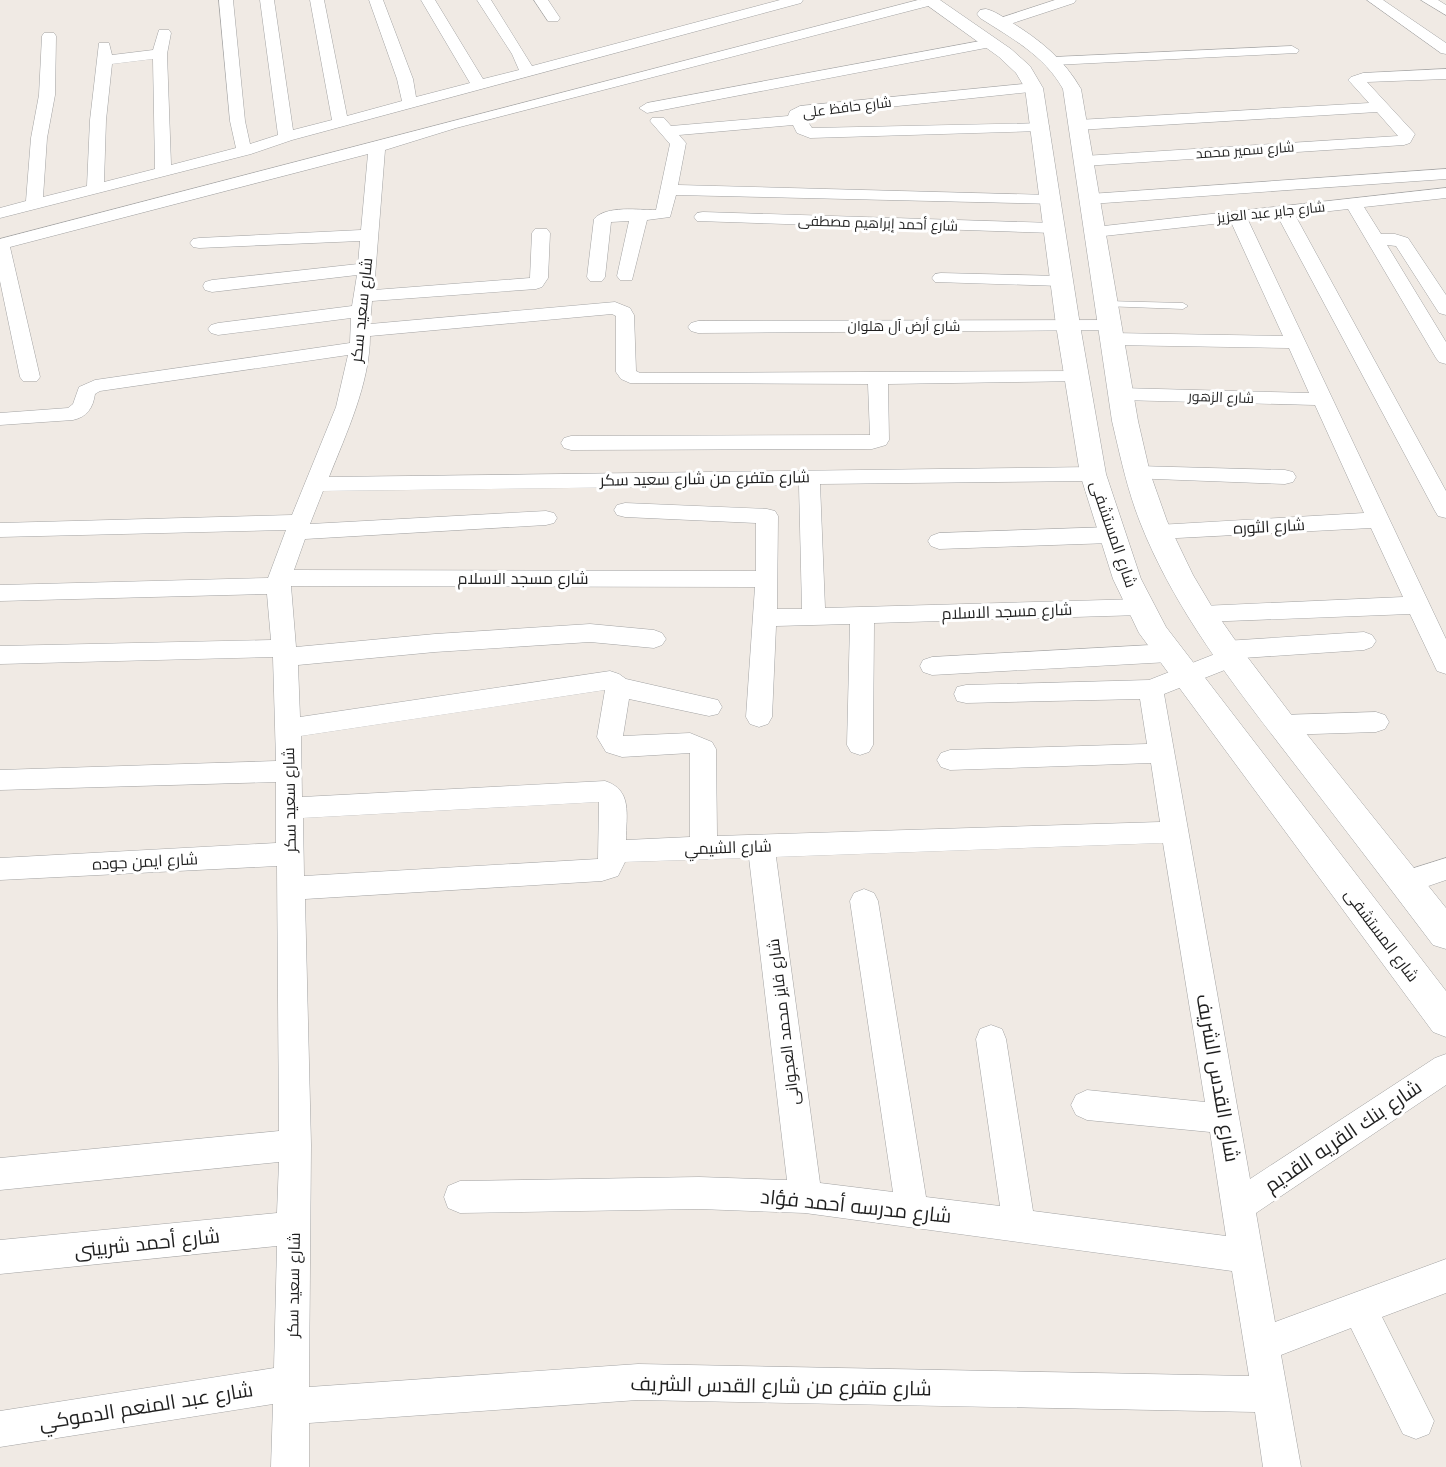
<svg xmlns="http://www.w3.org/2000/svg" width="1446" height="1467" viewBox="0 0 1446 1467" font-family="Inter,Cairo,sans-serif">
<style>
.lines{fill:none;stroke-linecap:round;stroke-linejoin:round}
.service-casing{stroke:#a3a3a3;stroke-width:1}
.minor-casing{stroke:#a3a3a3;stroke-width:1}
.tertiary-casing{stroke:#a3a3a3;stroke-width:1}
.service{fill:#fff;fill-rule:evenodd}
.minor{fill:#fff;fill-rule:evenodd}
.tertiary{fill:#fff;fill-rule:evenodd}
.labels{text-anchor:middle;stroke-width:6;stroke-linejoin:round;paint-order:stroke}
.far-street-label{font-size:14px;fill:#1f1f1f;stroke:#fff}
.street-label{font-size:16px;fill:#1f1f1f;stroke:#fff}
.near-street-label{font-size:20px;fill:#1f1f1f;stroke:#fff}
</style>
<rect width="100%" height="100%" fill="#f0eae4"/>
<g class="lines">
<g class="service-casing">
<path id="service" d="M1106,301L1183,303L1188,306L1183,309L1103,306L1101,304Z"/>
</g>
<g class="minor-casing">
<g id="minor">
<path d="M219,0H233L245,121L250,144L278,135L260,0H274L293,130L332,120L310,0H324L347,116L402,101L397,79L369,0H383L413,79L416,97L470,83L421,0H435L483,79L519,70L512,54L477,0H491L532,66L780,0H803L801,3L292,140L251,154L0,218V208L26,201L31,138L39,95L42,36L44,33H54L56,36L55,95L47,138L43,197L87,186L90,120L99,43H109L112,55L153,50L159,30H169L171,33L167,54L171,165L236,148L230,121ZM153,59L155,169L104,182L106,120L112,64Z"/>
<path d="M534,0H548L560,18L558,21H548Z"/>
<path d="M918,0L938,1L936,4L456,128L385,150L374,290L530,278L532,233L535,229H547L550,233L548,278L542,287L536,289L372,301L370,324L615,302L630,308L634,315L636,371L640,373L1077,371L1084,373L1087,377L1084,381L888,384L889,440L886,445L872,449L571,450L564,448L561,443L564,438L571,436L870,435L868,384L630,383L621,379L616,372V316L612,314L370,336C370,383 346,434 329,477L1093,467L1101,469L1104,474L1101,479L1093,481L820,484L825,608L1141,599L1149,601L1153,607L1149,613L1141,615L874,623L873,745L869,752L860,755L851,752L847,745L850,624L776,626L772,717L768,724L759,727L750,724L746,717L755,587L291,586L296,647L435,634L590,624L654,630L662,633L666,639L662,645L654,648L590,642L435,652L298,665L300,717L610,671L619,674L626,679L718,700L722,707L718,714L709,716L629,699L623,736L690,733L712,742L716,749L717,836L1160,822L1151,763L950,770L941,767L937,760L941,753L950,750L1147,744L1140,699L966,703L957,701L954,694L957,687L966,685L1149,680L1215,654L1213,650L1216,644L1225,641L1364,632L1372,635L1376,641L1372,647L1364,650L1243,658L1240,664L1164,694L1250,1179L1435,1058L1446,1054V1085L1256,1213L1275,1322L1446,1259V1293L1382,1317L1434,1421L1429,1434L1416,1439L1403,1434L1351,1328L1281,1355L1301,1467H1263L1255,1412L638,1400L309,1423V1467H271L273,1404L0,1447V1411L274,1368L277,1246L0,1274V1240L277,1213L279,1162L0,1190V1158L279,1131L277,866L0,880V858L276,843V782L0,790V770L276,761L273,657L0,664V646L271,640L267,594L0,601V585L268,578L286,530L0,537V523L292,515L336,407L348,355L100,391L95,394C93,408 87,417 73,420L0,425V413L68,408L73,404L79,387L95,380L350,343L351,318L218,335L211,333L208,329L211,325L218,323L352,306L357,275L212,292L205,290L203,286L205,282L212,280L358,264L360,241L199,248L193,247L190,243L193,239L199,238L361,230L368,154L10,247L40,377L37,381H23L20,377L0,281V239ZM799,485L802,609H777L778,516L775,511L767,509L625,503L617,505L614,510L617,515L625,517L756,523V571L294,570L305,539L546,525L554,523L557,518L554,513L546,511L310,524L323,491ZM605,690L597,737L606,752L622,757L690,753V837L626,840C626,815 633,790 605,781L302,797L301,736ZM599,802L598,859L304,876L303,818ZM1163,843L1205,1102L1087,1090L1076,1095L1071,1105L1076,1115L1087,1120L1210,1132L1226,1236L1033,1211L1006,1039L1002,1029L991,1025L980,1029L976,1039L1000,1206L926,1197L878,901L874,893L864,889L854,893L850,901L893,1192L820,1183L776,857ZM749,858L787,1180L699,1177L460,1181L448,1186L444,1197L448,1208L460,1213L699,1209L805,1213L1232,1271L1249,1376L638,1364L309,1387L311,1145L305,899L602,881L618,876L625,862Z"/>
<path d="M1055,0H1076L1074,3L1004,26L999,27L992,23L994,20Z"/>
<path d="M1367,0H1383L1446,43V54L1441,53Z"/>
<path d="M1421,0H1438L1446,5V15Z"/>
<path d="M991,39L998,43L996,46L647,113L639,108L647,103Z"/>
<path d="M1292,46L1299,50L1297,53L1054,65L1047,61L1054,57Z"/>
<path d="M1446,69V79L1367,82L1415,134L1410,143L1404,145L1084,166L1076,161L1084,156L1398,136L1377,112L1078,130L1070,125L1078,120L1369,103L1351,83L1348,80L1351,77L1363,73Z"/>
<path d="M1034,83L1039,85L1042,88L1039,91L804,116L812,128L1047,123L1049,126L1047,129L1041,131L810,138L797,133L793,125L679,135L686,143L678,185L1050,195L1056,196L1059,200L1056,204L676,195L670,217L647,220L632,280H620L617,276L629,221L611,222L605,277L602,281H590L587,277L594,219C606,205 639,210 656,210L670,144L650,121L652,118H664L671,126L788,116L790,111L800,106Z"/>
<path d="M1446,169V179L1090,204L1084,203L1081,199L1084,195L1090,194Z"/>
<path d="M1446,188V198L1364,207L1381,234H1395L1408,238L1446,295V315L1439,313L1396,246L1387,245L1446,342V364L1439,362L1436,358L1348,209L1295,215L1446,491V518L1438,516L1435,511L1278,217L1248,220L1446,639V674L1437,671L1410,614L1202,622L1194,620L1190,614L1194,608L1202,606L1403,597L1371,528L1158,539L1150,537L1147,532L1150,527L1158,525L1364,513L1315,405L1120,400L1113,398L1110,394L1113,390L1120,388L1309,393L1289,348L1112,345L1105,343L1102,339L1105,335L1112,333L1283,336L1231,222L1095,237L1089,236L1086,232L1089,228L1095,227Z"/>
<path d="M703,212L1053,223L1059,224L1062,228L1059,232L1053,233L697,221L694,217L697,213Z"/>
<path d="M941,273L1061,276L1067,277L1070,281L1067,285L1061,286L935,282L932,278L935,274Z"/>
<path d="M1110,320L1117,322L1120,326L1117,330L698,333L691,331L688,327L691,323L698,321Z"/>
<path d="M1137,466L1285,470L1293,472L1296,477L1293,482L1285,484L1129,478L1126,473L1129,468Z"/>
<path d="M1111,527L1119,530L1122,535L1119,540L1111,543L939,549L931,546L928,541L931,536L939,533Z"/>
<path d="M1169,644L1178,647L1181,653L1178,659L1169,662L932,675L923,672L920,666L923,660L932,657Z"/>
<path d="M1376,712L1385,715L1389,722L1385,729L1376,732L1282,735L1273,732L1269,725L1273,718L1282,715Z"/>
<path d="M1446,858V880L1405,894L1395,890L1391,882L1395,874Z"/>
</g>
</g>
<g class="tertiary-casing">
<g id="tertiary">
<path d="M920,0H940L1011,49L1030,66L1043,88L1080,325L1106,474L1141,579L1166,627L1446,991V1037L1433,1032L1139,633L1113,579L1080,474L1056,325L1025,88L1016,73L999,57Z"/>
<path d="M986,9C995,11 1003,17 1011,22C1040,40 1064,59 1081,89L1138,421L1150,473L1167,521L1193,575L1212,607L1242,650L1293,717L1446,908V949L1433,945C1386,883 1338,820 1290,758C1233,684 1174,609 1140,522C1127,489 1120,455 1112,421L1063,89C1044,55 1011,38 980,18L977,14L980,10Z"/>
</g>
</g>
<use href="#service" class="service"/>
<use href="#minor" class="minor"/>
<use href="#tertiary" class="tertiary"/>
</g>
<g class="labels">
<g class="far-street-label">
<text transform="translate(847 107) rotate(-7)" y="5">شارع حافظ على</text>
<text transform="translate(1245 150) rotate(-4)" y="5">شارع سمير محمد</text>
<text transform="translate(1271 212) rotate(-6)" y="5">شارع جابر عبد العزيز</text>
<text transform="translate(878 223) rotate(2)" y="5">شارع أحمد إبراهيم مصطفى</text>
<text x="904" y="331">شارع أرض آل هلوان</text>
<text transform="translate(1221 397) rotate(2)" y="5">شارع الزهور</text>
</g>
<g class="street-label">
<text transform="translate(361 310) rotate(-84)" y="6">شارع سعيد سكر</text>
<text transform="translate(705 478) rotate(-1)" y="6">شارع متفرع من شارع سعيد سكر</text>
<text transform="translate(1269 526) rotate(-3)" y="6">شارع الثوره</text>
<text transform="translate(1114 534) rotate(71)" y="6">شارع المستشفى</text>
<text x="523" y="584">شارع مسجد الاسلام</text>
<text transform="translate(1007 611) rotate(-2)" y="6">شارع مسجد الاسلام</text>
<text transform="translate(289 800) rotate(-91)" y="6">شارع سعيد سكر</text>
<text transform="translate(728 847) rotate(-2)" y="6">شارع الشيمي</text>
<text transform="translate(145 861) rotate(-3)" y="6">شارع ايمن جوده</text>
<text transform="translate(1382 935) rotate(53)" y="6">شارع المستشفى</text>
<text transform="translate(783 1022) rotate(-97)" y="6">شارع فايز محمد العجوانى</text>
<text transform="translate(293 1285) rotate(-89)" y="6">شارع سعيد سكر</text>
</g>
<g class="near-street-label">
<text transform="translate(1218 1078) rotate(80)" y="7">شارع القدس الشريف</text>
<text transform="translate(1343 1136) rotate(-34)" y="7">شارع بنك القريه القديم</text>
<text transform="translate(856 1206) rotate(6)" y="7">شارع مدرسه أحمد فؤاد</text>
<text transform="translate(147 1243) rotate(-6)" y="7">شارع أحمد شربينى</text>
<text transform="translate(781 1386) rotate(1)" y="7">شارع متفرع من شارع القدس الشريف</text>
<text transform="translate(146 1406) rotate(-9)" y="7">شارع عبد المنعم الدموكي</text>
</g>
</g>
</svg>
